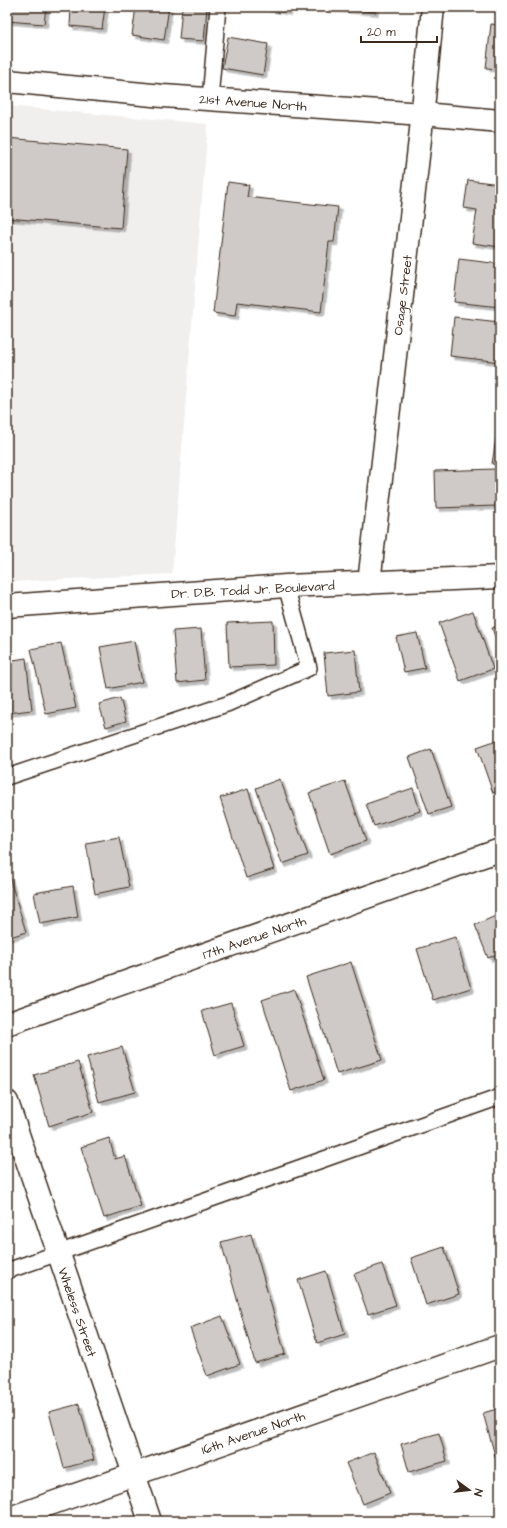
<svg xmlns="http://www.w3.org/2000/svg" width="507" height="1528" viewBox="0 0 507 1528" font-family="'Architects Daughter',sans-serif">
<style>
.built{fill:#f1efee}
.building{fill:#cfcac7;stroke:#3b2a1e;filter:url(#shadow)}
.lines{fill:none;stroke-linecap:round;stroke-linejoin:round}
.service-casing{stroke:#3b2a1e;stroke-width:18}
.minor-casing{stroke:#3b2a1e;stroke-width:25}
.secondary-casing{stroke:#3b2a1e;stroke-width:25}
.service{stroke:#fff;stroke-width:15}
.minor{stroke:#fff;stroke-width:22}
.secondary{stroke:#fff;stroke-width:22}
.labels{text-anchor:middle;stroke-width:3;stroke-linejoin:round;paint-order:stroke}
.street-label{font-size:13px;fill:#3b2a1e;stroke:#fff}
</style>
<defs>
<filter id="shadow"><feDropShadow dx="3.5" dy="3.5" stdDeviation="0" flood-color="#0004"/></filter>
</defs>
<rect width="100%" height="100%" fill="#fff"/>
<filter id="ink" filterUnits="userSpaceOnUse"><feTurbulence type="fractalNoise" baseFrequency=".025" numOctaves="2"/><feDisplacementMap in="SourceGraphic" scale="8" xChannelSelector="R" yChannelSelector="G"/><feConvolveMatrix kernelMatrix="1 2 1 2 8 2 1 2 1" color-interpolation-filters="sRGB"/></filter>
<g filter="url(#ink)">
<path class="built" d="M7,106L208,124L172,574L7,582Z"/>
<g class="building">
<path d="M7,7H46L44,24L7,21Z"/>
<path d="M71,7H105L102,29L70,26Z"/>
<path d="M136,7H169L164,40L132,35Z"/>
<path d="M182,7H207L204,41L179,39Z"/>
<path d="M265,7H289L288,12L265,8Z"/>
<path d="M312,7H375V12Z"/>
<path d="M491,24L500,25V69L486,68Z"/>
<path d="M228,37L268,44L263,75L222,68Z"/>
<path d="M7,138L127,149L121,228L7,218Z"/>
<path d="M468,180L500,184V247L472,243L477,210L464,208Z"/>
<path d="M228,182L249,185L247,197L338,207L334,242H329L321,312L237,302L235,316L213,313Z"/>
<path d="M459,259L500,264V307L454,302Z"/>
<path d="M454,317L500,322V362L450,356Z"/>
<path d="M496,438H500V465L492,464Z"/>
<path d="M495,469L496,506L436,508L435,471Z"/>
<path d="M473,611L493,669L460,681L439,623Z"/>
<path d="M273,621L274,665L229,667L227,623Z"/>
<path d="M500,625V651L492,628Z"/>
<path d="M201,629L205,680L177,683L173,631Z"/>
<path d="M417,633L425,668L404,672L396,637Z"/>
<path d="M134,641L142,682L108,689L100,647Z"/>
<path d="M61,643L76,708L46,714L31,649Z"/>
<path d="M355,650L359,692L328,696L324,653Z"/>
<path d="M26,658L32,710L7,713V661Z"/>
<path d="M120,698L126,721L106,727L99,704Z"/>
<path d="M500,739V790L493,793L477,747Z"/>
<path d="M431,749L451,807L429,814L409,757Z"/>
<path d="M280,779L308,855L282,864L256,788Z"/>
<path d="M345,781L366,841L330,854L309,793Z"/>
<path d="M413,788L420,811L374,826L366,804Z"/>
<path d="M248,789L274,869L246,878L220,798Z"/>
<path d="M119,837L129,887L95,894L86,843Z"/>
<path d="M9,876L26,932L7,938V877Z"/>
<path d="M73,886L78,917L40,924L34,893Z"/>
<path d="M500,914V953L488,958L475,925Z"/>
<path d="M455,937L471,988L433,1000L417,949Z"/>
<path d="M351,962L382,1060L337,1074L306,977Z"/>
<path d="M294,989L324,1080L291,1091L262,1000Z"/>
<path d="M231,1003L244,1046L215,1055L202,1011Z"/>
<path d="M122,1047L135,1092L99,1102L87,1057Z"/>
<path d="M78,1062L93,1112L49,1126L34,1075Z"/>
<path d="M109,1138L115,1159L125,1156L141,1206L104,1218L81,1147Z"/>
<path d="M251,1234L285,1354L255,1363L221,1242Z"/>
<path d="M444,1247L459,1294L426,1305L411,1258Z"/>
<path d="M382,1264L396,1305L368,1314L354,1274Z"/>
<path d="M326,1271L345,1334L317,1343L298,1280Z"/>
<path d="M222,1316L240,1364L207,1376L190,1328Z"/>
<path d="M79,1404L94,1460L64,1468L49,1412Z"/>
<path d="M500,1408V1473L483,1413Z"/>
<path d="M439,1433L447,1461L409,1472L401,1444Z"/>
<path d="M374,1452L390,1493L363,1504L346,1463Z"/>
</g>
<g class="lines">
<g class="service-casing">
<g id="service">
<path d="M210,99L218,7"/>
<path d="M7,777L227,704L309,668L286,586"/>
<path d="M7,1271L500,1097"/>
</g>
</g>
<g class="minor-casing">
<g id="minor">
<path d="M7,81L163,96L423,114L500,121"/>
<path d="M369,583L420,139L433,7"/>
<path d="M7,1024L500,850"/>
<path d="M7,1102L150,1521"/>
<path d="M7,1519L500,1346"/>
</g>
</g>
<g class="secondary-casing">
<path id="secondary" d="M7,606L286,586L500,577"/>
</g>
<use href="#service" class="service"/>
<use href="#minor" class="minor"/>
<use href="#secondary" class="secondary"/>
</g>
</g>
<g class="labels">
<g class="street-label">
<text transform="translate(253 102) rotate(4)" y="5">21st Avenue North</text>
<text transform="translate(402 295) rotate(-83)" y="5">Osage Street</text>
<text transform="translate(253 589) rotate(-3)" y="5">Dr. D.B. Todd Jr. Boulevard</text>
<text transform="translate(254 937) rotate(-19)" y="5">17th Avenue North</text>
<text transform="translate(78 1312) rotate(71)" y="5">Wheless Street</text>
<text transform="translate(253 1432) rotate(-19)" y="5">16th Avenue North</text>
</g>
</g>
<rect width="507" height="1528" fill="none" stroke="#fff" stroke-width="24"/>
<rect x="12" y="12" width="483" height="1504" fill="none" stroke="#3b2a1e" stroke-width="1.5" filter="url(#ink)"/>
<g transform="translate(469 1490) rotate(105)" stroke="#ffffff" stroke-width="3" paint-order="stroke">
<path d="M0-3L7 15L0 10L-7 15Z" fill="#3b2a1e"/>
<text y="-6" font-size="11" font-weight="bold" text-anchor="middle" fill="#3b2a1e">N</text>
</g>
<path d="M361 36v6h76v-6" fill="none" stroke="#3b2a1e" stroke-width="2"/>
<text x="367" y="36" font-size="12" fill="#3b2a1e" stroke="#ffffff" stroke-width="3" paint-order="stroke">20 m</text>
</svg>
